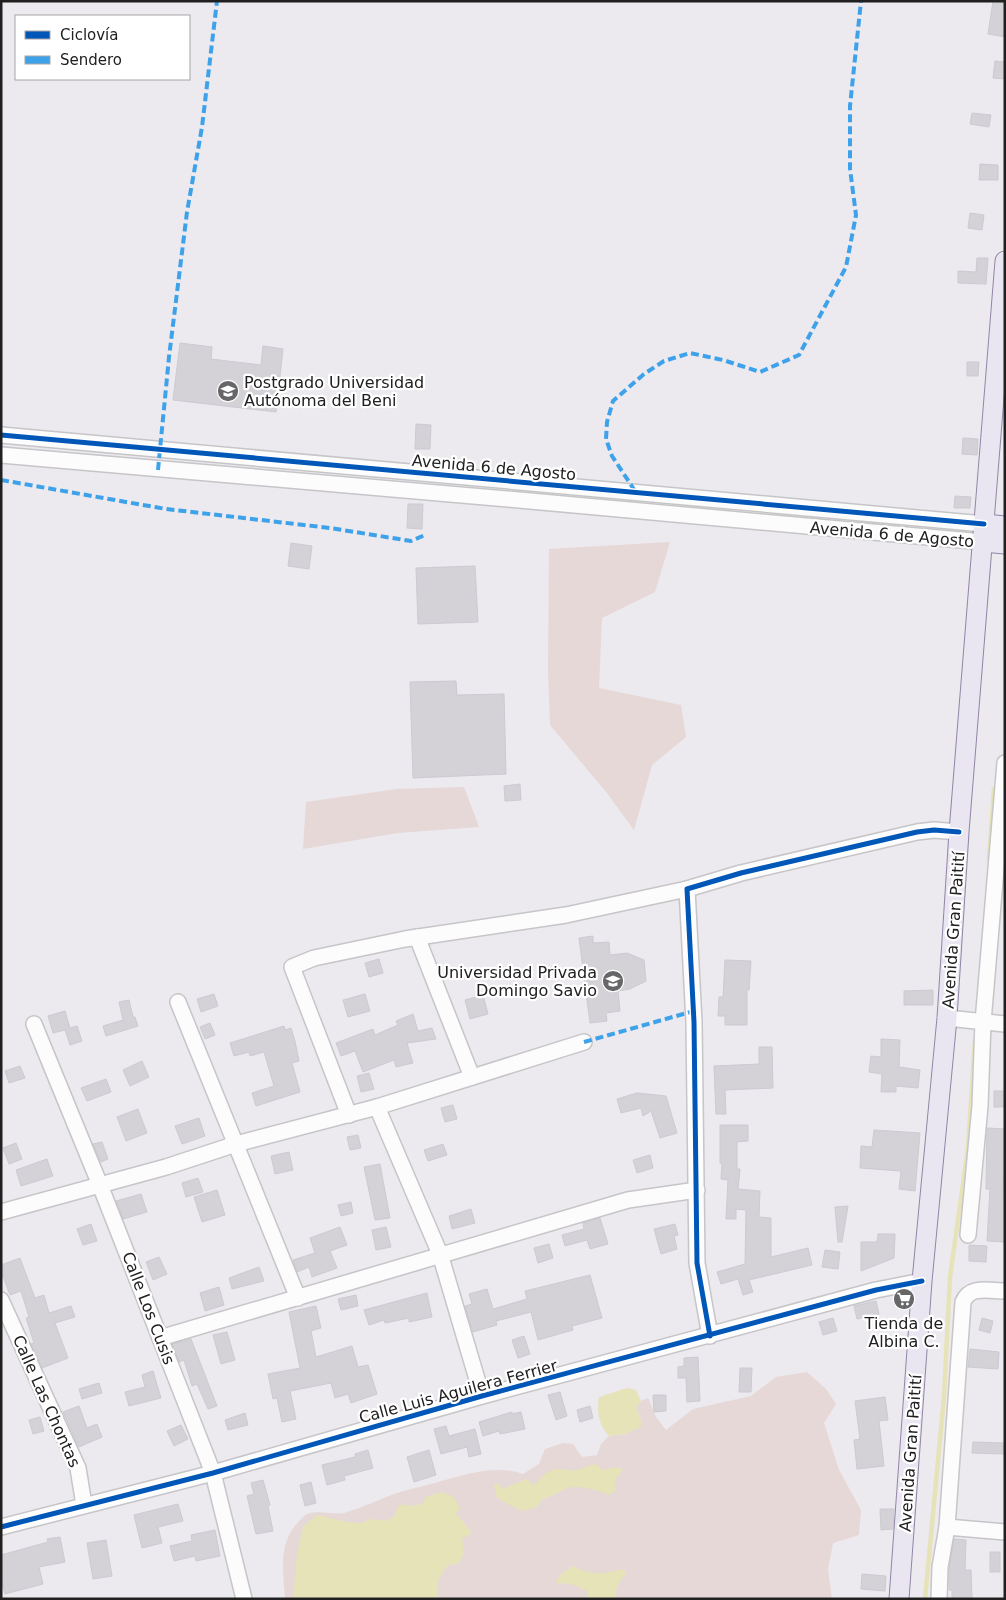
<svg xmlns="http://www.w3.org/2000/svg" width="1006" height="1600" viewBox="0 0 1006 1600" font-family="'DejaVu Sans',sans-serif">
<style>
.wetland{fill:#e6d8d6}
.water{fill:#e6e3b9}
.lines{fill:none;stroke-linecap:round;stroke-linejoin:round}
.stream{stroke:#e6e3b9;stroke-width:4.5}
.building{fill:#d4d2d7;stroke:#cccad2}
.minor-casing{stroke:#c6c5c7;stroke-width:18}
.major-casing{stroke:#9285a5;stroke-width:21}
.minor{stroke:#fcfcfd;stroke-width:15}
.major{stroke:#e9e6f2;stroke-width:19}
.quiet{stroke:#3da2ea;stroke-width:4;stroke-dasharray:8 4;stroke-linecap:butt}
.cycleway-casing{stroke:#fff;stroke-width:8}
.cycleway{stroke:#0057b8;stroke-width:5}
.labels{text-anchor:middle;stroke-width:4.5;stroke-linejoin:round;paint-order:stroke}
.poi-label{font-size:16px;fill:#202020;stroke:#fff;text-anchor:start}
.street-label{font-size:16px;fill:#202020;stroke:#fff}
</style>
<rect width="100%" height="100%" fill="#ece9ef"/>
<g class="wetland">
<path d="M670,542L655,592L602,618L599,688L681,705L686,737L652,765L634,830L607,793L550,725L548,670L549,549Z"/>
<path d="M464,787L479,827L398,833L303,849L306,802L397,789Z"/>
<path d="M807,1372L826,1389L836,1404L824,1423L839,1470L861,1510L859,1535L833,1543L828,1569L832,1599H285C283,1567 277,1541 303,1517C314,1507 334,1517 347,1512C364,1507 380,1499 397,1493C413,1488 429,1485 445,1480C471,1473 496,1465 523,1474L539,1464L545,1449L563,1443L573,1444L582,1457L597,1455L601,1444L609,1436L625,1434L641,1420L636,1408L641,1401L648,1398L656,1417L666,1430L693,1409L751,1396L776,1377Z"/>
</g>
<g class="water">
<path d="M627,1388L636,1390L641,1401L636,1408L641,1420V1427L625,1434L609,1436C599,1425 596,1412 599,1397Z"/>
<path d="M596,1464L603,1470L619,1467L623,1471C616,1477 614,1481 616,1490L609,1495C596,1490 578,1484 565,1489C557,1493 550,1497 542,1499L537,1507L521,1511L497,1498L494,1485L500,1484L502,1489L527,1479L532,1484L537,1483C540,1477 548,1470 556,1469C563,1468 570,1472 577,1470C584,1468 589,1465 596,1464Z"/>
<path d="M442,1492L454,1497L460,1508L456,1513L472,1533L462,1539L464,1553L459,1563L447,1566L438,1580L437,1599H293L297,1555L303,1527L317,1515L347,1522L362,1523L371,1519L385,1521L394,1517L398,1507L404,1504L410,1506L422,1504L426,1497Z"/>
<path d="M573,1566C589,1575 604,1575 621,1569L627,1573C620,1580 614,1589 616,1599H588V1591L571,1584L555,1583L562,1573Z"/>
</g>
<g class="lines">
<g class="stream">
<path d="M989,860L994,789"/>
<path d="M925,1599L944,1397L950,1277L968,1148L975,1040"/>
</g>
</g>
<g class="building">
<path d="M993,1L1005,3V37L988,34Z"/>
<path d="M995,61L1005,62V79L993,78Z"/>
<path d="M972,113L991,115L989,127L970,124Z"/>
<path d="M980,164L998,165V180H979Z"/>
<path d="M970,213L984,215L982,230L968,228Z"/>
<path d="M977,258H988L986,284L958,283V271L976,272Z"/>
<path d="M180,343L212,347L211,359L261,365L263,346L283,349L276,412L173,400Z"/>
<path d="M967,362H979L978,376H967Z"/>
<path d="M416,424L431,425L430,449H415Z"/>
<path d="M963,438L978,439L977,455L962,454Z"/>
<path d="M955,496L971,497L970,508H954Z"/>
<path d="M408,504H423L422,529L407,528Z"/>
<path d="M291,543L312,546L309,569L288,566Z"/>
<path d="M475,566L478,622L418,624L416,568Z"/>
<path d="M456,681L457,695L504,694L506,774L413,778L410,682Z"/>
<path d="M520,784L521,800L505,801L504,786Z"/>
<path d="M593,936V943L609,942L610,955L627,953L644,960L646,981L630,989L618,991L620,1011L606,1013L607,1021L590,1023L579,938Z"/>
<path d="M379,959L383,973L369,977L365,963Z"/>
<path d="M725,960L751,961L749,990H747V1025H725V1016H718L719,997H723Z"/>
<path d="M933,990V1005H904V991Z"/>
<path d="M214,994L218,1006L201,1012L197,999Z"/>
<path d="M365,994L370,1011L348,1017L343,1000Z"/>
<path d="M483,995L488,1014L470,1019L465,1000Z"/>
<path d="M129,1000L133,1017H135L138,1026L106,1036L103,1026L123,1020L119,1002Z"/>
<path d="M65,1011L70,1028L77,1026L82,1041L70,1045L65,1030L53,1033L48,1016Z"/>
<path d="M413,1014L418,1031L432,1028L436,1039L407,1043L413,1063L396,1067L394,1060L363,1072L355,1051L341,1056L336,1043L373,1029L375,1035L398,1025L396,1021Z"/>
<path d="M210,1023L215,1035L205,1039L200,1027Z"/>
<path d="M284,1026L285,1030L291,1028L295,1041L299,1061L292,1063L300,1092L256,1106L252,1093L274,1086L264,1052L250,1056L249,1052L234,1056L230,1043Z"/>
<path d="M881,1039L900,1040L899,1067L920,1070L918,1088L896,1086V1092H881L882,1074L869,1072L871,1056L881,1057Z"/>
<path d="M759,1047H772L773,1088L725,1090L726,1114H716L714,1066L759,1064Z"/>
<path d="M142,1061L149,1077L130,1086L123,1070Z"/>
<path d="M20,1066L25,1078L9,1083L5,1071Z"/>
<path d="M369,1073L374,1089L361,1092L357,1076Z"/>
<path d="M106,1079L111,1092L87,1101L81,1088Z"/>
<rect x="994" y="1091" width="11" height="16"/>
<path d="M637,1093L666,1096L677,1133L660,1138L651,1111L643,1116L641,1108L621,1113L617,1099Z"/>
<path d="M453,1105L457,1119L445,1122L441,1108Z"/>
<path d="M138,1109L147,1133L126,1141L117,1117Z"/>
<path d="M199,1118L205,1136L182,1144L175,1126Z"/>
<path d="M720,1125H748V1141L737,1142V1169H740L738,1189L760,1191L759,1217L771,1218V1257L808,1248L812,1265L749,1280L753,1292L743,1295L738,1279L721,1284L717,1272L745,1264L746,1210L736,1209V1219H726L728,1180L721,1179L722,1163H720Z"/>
<path d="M987,1128L1005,1129L1003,1199H1005V1242L987,1241L990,1189H986Z"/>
<path d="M874,1130L920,1133L915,1191L899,1189L901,1171L860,1168L861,1146L872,1147Z"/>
<path d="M358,1135L361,1148L350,1150L347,1137Z"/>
<path d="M102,1142L108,1159L101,1162L93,1144Z"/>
<path d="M16,1143L22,1159L9,1164L3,1148Z"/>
<path d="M443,1144L447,1155L428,1161L424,1150Z"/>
<path d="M289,1152L293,1170L275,1174L271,1156Z"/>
<path d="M650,1155L653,1168L637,1173L633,1160Z"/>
<path d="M47,1159L53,1176L21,1186L16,1170Z"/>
<path d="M380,1164L390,1218L375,1220L364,1167Z"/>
<path d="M198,1178L203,1192L186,1197L182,1183Z"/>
<path d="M217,1190L225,1215L202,1222L194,1197Z"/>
<path d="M141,1194L147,1212L123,1219L116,1201Z"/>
<path d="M351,1202L353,1213L341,1216L338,1205Z"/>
<path d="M848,1206L842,1242H838L835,1207Z"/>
<path d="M471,1209L475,1223L452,1229L449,1216Z"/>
<path d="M600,1218L608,1244L590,1249L587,1240L565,1246L562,1235L584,1229L583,1223Z"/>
<path d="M91,1224L97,1241L83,1245L77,1229Z"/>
<path d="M675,1224L678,1235L674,1236L677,1249L661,1254L654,1229Z"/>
<path d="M340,1227L347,1245L330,1251L337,1268L312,1277L309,1267L297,1272L293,1260L315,1253L310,1238Z"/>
<path d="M386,1227L391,1247L376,1250L372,1230Z"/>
<path d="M878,1234H895L894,1258L861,1271V1242H877Z"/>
<path d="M549,1244L553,1258L538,1263L534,1248Z"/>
<path d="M969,1245L987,1246L986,1262L969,1261Z"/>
<path d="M825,1250L840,1252L838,1269L822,1267Z"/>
<path d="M159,1257L167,1274L153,1280L146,1262Z"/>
<path d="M20,1258L35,1298L44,1295L49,1313L71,1306L75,1317L55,1323L68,1358L42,1368L31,1344L34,1343L26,1318L29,1317L21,1291L10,1295L1,1271V1265Z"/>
<path d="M259,1267L264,1281L232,1289L229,1278Z"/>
<path d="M590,1275L602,1318L572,1326L573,1330L538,1340L531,1312L496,1321L497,1325L473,1332L465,1306L472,1304L469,1294L487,1289L493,1309L527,1299L525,1291Z"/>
<path d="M219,1287L224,1305L205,1311L200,1293Z"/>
<path d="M427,1293L432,1317L409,1322V1318L385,1323L384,1320L369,1325L364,1310Z"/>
<path d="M356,1295L358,1306L341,1310L338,1299Z"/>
<path d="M876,1301L879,1314L857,1319L854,1306Z"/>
<path d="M316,1306L321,1328L311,1331L316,1357L352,1346L358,1367L368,1365L377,1394L351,1403L348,1394L335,1398L331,1383L290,1391L296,1419L282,1422L277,1398L273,1399L268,1374L300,1368L289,1312Z"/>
<path d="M833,1318L837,1331L823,1335L819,1322Z"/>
<path d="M982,1318L993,1321L990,1333L979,1330Z"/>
<path d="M227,1332L235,1360L221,1364L213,1335Z"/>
<path d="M524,1336L530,1354L518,1358L512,1340Z"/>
<path d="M191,1339L217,1406L208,1409L197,1384L192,1386L184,1360L179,1362L172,1344Z"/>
<path d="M970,1349L999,1352L998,1369L968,1367Z"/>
<path d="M698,1357L700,1401L687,1402L686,1378H678V1367L684,1366V1358Z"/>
<path d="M740,1368H752L751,1392H739Z"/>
<path d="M153,1371L161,1398L129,1406L125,1392L145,1387L142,1375Z"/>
<path d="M99,1383L102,1393L82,1399L79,1389Z"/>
<path d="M560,1392L567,1416L556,1420L548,1395Z"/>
<path d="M653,1395H666V1411L654,1412Z"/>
<path d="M885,1397L888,1420L879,1421L884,1466L857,1469L854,1440L860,1439L855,1401Z"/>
<path d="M79,1406L87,1428L97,1424L102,1437L79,1447L63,1412Z"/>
<path d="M590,1406L593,1418L580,1422L577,1410Z"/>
<path d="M512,1412V1414L521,1412L525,1429L500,1434L499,1431L483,1436L479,1422Z"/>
<path d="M245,1413L248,1425L228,1430L225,1420Z"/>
<path d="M40,1417L44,1431L33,1434L29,1420Z"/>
<path d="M181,1425L188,1439L174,1446L167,1431Z"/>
<path d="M446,1426L449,1436L475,1429L481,1454L469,1457L467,1447L441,1454L434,1429Z"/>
<path d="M973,1442L1005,1443V1454L972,1453Z"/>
<path d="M368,1450L373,1468L344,1476L345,1480L327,1485L322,1465L355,1457V1454Z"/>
<path d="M429,1450L436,1475L414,1482L407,1457Z"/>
<path d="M263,1480L270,1505L268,1506L273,1531L256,1534L247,1496L254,1494L251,1483Z"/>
<path d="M311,1482L316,1503L305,1506L300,1485Z"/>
<path d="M178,1504L183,1521L158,1527L162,1543L142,1548L134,1515Z"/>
<path d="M880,1509H894L893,1529L881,1530Z"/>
<path d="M215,1530L220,1556L196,1561L195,1556L174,1561L170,1546L192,1541L191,1535Z"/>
<path d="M60,1537L65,1562L39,1567L43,1584L5,1594L1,1579V1555L48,1542L47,1539Z"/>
<path d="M954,1539L966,1540L965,1570H971L972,1599H952V1590H949V1568Z"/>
<path d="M106,1540L112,1576L93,1579L87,1543Z"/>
<rect x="990" y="1552" width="10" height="20"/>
<path d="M862,1574L886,1576L885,1591L861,1589Z"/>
</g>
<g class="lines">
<g class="minor-casing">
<g id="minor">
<path d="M1,435C329,466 657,493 984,524"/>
<path d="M1,455L519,500L983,542"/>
<path d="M417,937L472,1077"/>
<path d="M178,1002L298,1298"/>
<path d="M947,1018L1005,1024"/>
<path d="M34,1024L100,1185L213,1473L244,1599"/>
<path d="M377,1107L440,1254L482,1396"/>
<path d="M349,1115L292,967L314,958L405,939L566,915L687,889"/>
<path d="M1,1212L166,1167L236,1144L377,1107L584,1042"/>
<path d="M968,1235L980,1106L983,1022L1005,763"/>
<path d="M1,1300L78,1468L84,1505"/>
<path d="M710,1336L697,1263L694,1022L687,889L741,873L917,832L934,830L959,832"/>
<path d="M160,1338L628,1200L697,1190"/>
<path d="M1,1527L213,1473L482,1396L876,1290L922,1281"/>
<path d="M947,1527L1005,1532"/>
<path d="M939,1599L940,1567L947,1527L963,1302C970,1285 989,1291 1005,1291"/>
</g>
</g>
<g class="major-casing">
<g id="major">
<path d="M984,524L1005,526"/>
<path d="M983,542L1005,544"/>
<path d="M899,1599L922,1281L947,1018L959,832L1005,261"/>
</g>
</g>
<use href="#minor" class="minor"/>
<use href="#major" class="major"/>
<g class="quiet">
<path d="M158,470L169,357L187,212L202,127L217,1"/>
<path d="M1,480L166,509L330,528L411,541L425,535"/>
<path d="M635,491L612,456L606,439L607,422L613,401L644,374L664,361L690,353L723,360L760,372L799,355L846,267L856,215L850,169V106L861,1"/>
<path d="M584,1042L694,1011"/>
</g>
<g class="cycleway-casing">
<g id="cycleway">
<path d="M1,435C329,466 657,493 984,524"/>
<path d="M710,1336L697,1263L694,1022L687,889L741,873L917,832L934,830L959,832"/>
<path d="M1,1527L213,1473L482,1396L876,1290L922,1281"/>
</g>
</g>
<use href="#cycleway" class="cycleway"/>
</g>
<defs>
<g id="university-disc" transform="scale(1.125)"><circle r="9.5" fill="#676668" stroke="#fff"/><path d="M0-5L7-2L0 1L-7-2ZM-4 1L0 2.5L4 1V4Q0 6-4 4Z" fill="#fff"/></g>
<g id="supermarket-disc" transform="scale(1.125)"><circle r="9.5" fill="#676668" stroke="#fff"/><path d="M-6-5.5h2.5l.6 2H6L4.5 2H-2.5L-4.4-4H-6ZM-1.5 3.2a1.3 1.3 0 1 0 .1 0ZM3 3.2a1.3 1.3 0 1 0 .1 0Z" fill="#fff"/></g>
</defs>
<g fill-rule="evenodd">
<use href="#university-disc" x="228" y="391"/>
<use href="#university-disc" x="613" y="981"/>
<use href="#supermarket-disc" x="904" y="1299"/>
</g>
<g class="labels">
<g class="poi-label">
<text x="244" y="388">Postgrado Universidad<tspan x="244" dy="18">Autónoma del Beni</tspan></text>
<text x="597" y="978" text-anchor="end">Universidad Privada<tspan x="597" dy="18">Domingo Savio</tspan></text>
<text x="904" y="1329" text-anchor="middle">Tienda de<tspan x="904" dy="18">Albina C.</tspan></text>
</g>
<g class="street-label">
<text transform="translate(494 467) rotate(5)" y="6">Avenida 6 de Agosto</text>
<text transform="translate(892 534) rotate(5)" y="6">Avenida 6 de Agosto</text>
<text transform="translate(953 930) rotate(-86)" y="6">Avenida Gran Paitití</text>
<text transform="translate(149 1308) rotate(69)" y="6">Calle Los Cusis</text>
<text transform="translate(458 1391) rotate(-15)" y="6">Calle Luis Aguilera Ferrier</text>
<text transform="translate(47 1401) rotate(66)" y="6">Calle Las Chontas</text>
<text transform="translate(910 1453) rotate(-86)" y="6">Avenida Gran Paitití</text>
</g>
</g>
<rect width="1006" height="1600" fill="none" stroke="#202020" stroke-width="5"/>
<rect x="15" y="15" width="175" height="65" fill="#ffffff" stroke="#a6a6a6"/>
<rect x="25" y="31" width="25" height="8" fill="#0057b8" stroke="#a6a6a6"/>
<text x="60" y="40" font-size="15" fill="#202020">Ciclovía</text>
<rect x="25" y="56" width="25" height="8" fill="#3da2ea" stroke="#a6a6a6"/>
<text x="60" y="65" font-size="15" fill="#202020">Sendero</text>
</svg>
